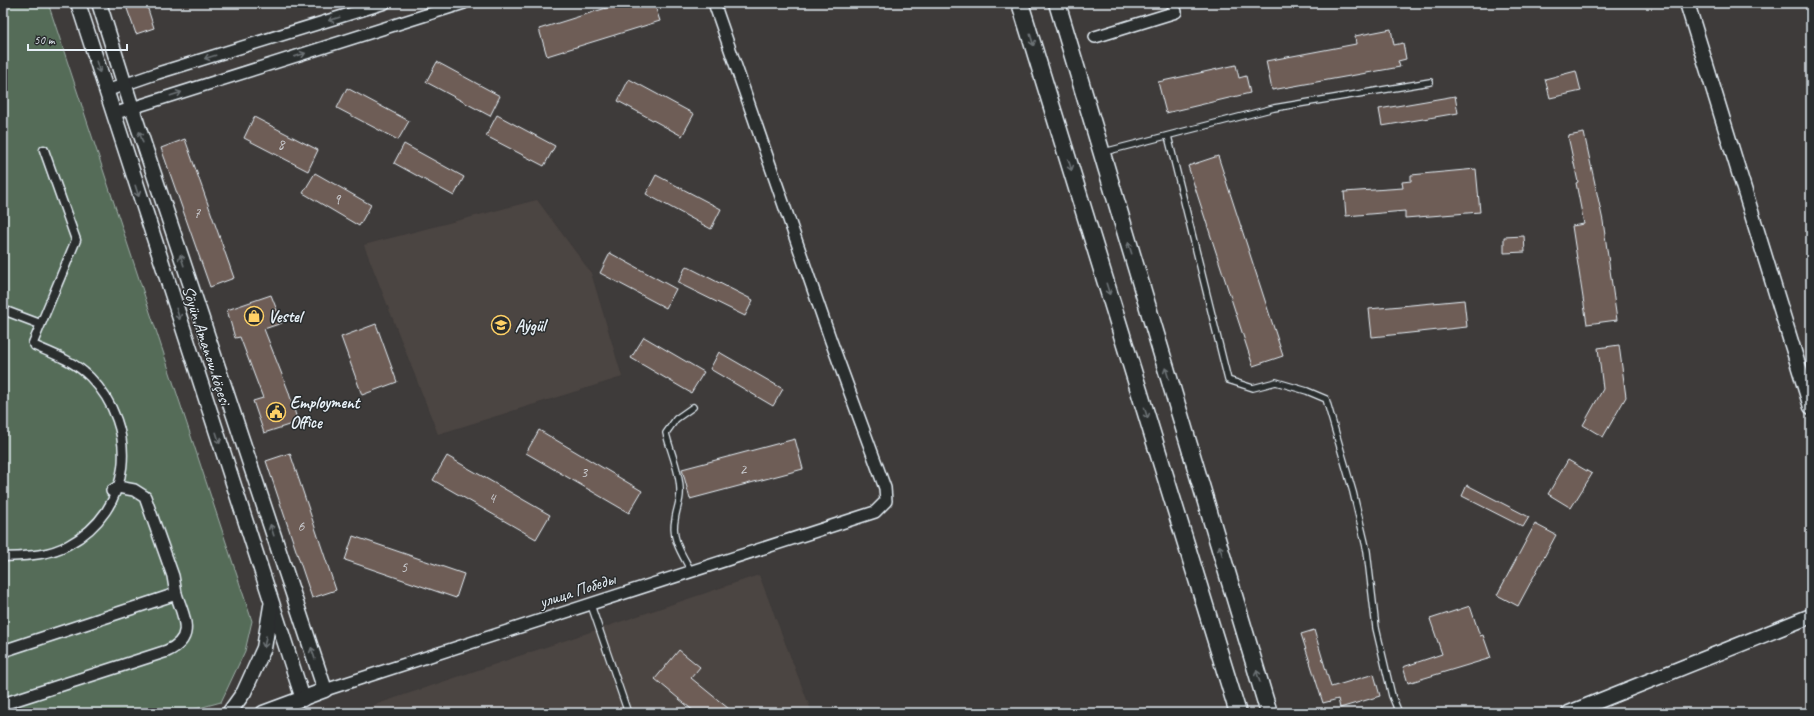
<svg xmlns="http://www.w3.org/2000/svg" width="1814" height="716" viewBox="0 0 1814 716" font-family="Caveat,sans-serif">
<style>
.built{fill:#4c4542}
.green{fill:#556c58;stroke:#9eaea8}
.building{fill:#6e5d56;stroke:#e8f1f8}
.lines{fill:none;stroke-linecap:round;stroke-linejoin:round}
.service-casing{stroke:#e8f1f8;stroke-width:8}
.pedestrian-casing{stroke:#e8f1f8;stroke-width:11}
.minor-casing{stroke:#e8f1f8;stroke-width:14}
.tertiary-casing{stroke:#e8f1f8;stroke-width:17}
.secondary-casing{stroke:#e8f1f8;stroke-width:19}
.service{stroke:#2a2d2e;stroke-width:5.5}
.pedestrian{stroke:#2a2d2e;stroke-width:8}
.minor{stroke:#2a2d2e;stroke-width:11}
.tertiary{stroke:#2a2d2e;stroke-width:14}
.secondary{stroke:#2a2d2e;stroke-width:16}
.oneway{stroke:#6c7275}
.labels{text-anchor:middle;stroke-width:3;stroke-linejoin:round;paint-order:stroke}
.number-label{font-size:15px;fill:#caccd0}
.poi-label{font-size:17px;font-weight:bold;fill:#e8f1f8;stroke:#2a2d2e;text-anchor:start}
.street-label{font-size:17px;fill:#e8f1f8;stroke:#2a2d2e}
</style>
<rect width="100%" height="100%" fill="#3e3b3a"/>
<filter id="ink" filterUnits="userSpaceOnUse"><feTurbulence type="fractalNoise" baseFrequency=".025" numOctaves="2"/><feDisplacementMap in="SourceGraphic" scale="8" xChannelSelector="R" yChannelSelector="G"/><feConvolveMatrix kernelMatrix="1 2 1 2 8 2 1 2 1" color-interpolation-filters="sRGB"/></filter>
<g filter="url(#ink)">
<g class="built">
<path d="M537,200L591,273L622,377L438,434L364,245Z"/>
<path d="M759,575L812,713H351Z"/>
</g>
<path class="green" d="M3,3H48L252,621L245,651L221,702L181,713H3Z"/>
<g class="building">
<path d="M125,3H146L154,28L136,34Z"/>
<path d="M622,3H654L660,21L547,56L539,29Z"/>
<path d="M1391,29L1394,45L1403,43L1406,59L1398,61L1400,67L1272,90L1266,61L1356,44L1355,36Z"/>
<path d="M437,62L500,96L490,116L426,82Z"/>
<path d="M1236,65L1239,78L1246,76L1250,93L1166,113L1158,82Z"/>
<path d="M1576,71L1581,91L1550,98L1545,79Z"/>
<path d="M629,79L694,114L682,136L618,101Z"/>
<path d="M347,88L409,121L398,140L337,108Z"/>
<path d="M1455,96L1458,113L1382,126L1379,109Z"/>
<path d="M497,115L555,146L544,166L486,136Z"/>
<path d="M254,117L318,150L308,171L244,138Z"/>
<path d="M1584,133L1603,221L1617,320L1587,324L1572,226L1584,224L1576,183L1578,182L1568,136Z"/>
<path d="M185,139L234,278L210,287L161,148Z"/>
<path d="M404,144L464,177L454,196L394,163Z"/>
<path d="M1218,156L1283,356L1253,366L1188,166Z"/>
<path d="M1476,169L1480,212L1405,218V211L1346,216L1344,192L1403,188L1402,182L1411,181V175Z"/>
<path d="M315,173L371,205L359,226L303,193Z"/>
<path d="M656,175L721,209L711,229L646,194Z"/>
<path d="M1524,236L1525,252L1504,253V237Z"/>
<path d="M610,253L676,289L666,308L600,273Z"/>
<path d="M686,266L753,300L745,316L678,283Z"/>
<path d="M271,295L282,323L264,329L288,390L298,422L264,433L253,401L263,398L240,337L235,338L227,310Z"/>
<path d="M1464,300L1467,327L1372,337L1369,309Z"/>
<path d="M376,324L397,382L362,395L341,337Z"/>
<path d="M644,337L704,372L691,393L631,358Z"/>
<path d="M1619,345L1626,397L1603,437L1583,425L1603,389L1598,348Z"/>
<path d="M719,352L783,389L773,406L710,369Z"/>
<path d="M539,430L642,491L629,513L526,453Z"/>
<path d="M795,439L803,469L690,499L682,469Z"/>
<path d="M290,453L336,590L312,598L266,461Z"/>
<path d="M447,456L550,515L536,539L433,480Z"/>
<path d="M1568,460L1592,474L1571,508L1548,494Z"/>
<path d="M1467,485L1529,517L1523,527L1462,496Z"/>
<path d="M1535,524L1556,535L1518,606L1497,595Z"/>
<path d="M353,536L464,574L456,598L345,560Z"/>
<path d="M1470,606L1480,636L1483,635L1491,658L1408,683L1403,667L1442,654L1430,619Z"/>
<path d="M1314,630L1331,687L1374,674L1380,696L1340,708L1338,699L1323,703L1301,634Z"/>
<path d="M679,650L700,667L691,678L734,713H696L655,679Z"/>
</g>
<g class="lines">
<g class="service-casing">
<g id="service">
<path d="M1168,136L1228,380L1253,388L1276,382L1307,391L1326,399L1353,492L1367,551L1376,628L1392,696L1399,713"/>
<path d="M1104,152L1274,108L1430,82"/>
<path d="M691,571C682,554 671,539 675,520C676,509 681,501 680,490C680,471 670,451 666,433L676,419L693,407"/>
<path d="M591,605L628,713"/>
</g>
</g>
<g class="pedestrian-casing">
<g id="pedestrian">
<path d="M3,310L40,324"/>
<path d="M33,343L76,240L44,150"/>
<path d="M3,557C25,556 48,556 68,545C133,510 140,428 90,377C75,362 54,354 35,346"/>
</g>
</g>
<g class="minor-casing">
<g id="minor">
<path d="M1095,37L1176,12L1173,3"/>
<path d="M106,91L158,73L385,3"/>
<path d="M113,114L464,3"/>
<path d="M112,491L118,487L134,490L145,497L173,576L176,594"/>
<path d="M3,651L176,594C184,618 196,638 167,651L3,704"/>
<path d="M325,690L875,512L886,501L885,488L831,341L714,3"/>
</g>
</g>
<g class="tertiary-casing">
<g id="tertiary">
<path d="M78,3L303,699"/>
<path d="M99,3L132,108L325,690L263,713"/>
<path d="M1687,3L1811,407"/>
<path d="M229,713L244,692L264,648L271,606"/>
<path d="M1569,713L1811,616"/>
</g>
</g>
<g class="secondary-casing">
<g id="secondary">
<path d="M1020,3L1238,713"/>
<path d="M1057,3L1269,713"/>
</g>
</g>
<use href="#service" class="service"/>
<use href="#pedestrian" class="pedestrian"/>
<use href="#minor" class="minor"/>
<use href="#tertiary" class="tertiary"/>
<use href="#secondary" class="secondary"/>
</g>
<defs><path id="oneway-shaft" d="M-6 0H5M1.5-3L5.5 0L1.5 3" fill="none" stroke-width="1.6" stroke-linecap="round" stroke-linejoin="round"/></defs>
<g class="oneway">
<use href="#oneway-shaft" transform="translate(334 19) rotate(163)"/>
<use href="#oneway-shaft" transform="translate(1032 40) rotate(73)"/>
<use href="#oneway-shaft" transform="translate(300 55) rotate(-18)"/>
<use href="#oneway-shaft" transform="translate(210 57) rotate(163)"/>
<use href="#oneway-shaft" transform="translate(98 67) rotate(73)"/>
<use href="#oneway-shaft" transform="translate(176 94) rotate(-18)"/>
<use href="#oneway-shaft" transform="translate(141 137) rotate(-108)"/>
<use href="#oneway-shaft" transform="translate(1070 165) rotate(73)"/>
<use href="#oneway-shaft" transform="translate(137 191) rotate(72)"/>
<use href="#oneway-shaft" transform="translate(1130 248) rotate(-107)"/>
<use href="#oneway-shaft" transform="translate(182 260) rotate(-108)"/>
<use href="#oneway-shaft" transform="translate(1108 289) rotate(73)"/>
<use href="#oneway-shaft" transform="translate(178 314) rotate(72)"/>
<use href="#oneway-shaft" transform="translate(1167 373) rotate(-107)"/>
<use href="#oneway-shaft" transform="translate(1146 413) rotate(73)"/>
<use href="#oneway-shaft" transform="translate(218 438) rotate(72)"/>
<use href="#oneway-shaft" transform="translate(272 530) rotate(-108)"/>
<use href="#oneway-shaft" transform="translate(1221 551) rotate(-107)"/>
<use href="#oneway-shaft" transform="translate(265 642) rotate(100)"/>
<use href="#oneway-shaft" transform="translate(313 653) rotate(-108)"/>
<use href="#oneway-shaft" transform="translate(1258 676) rotate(-107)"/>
</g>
</g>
<defs>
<g id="shop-ring" transform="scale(1)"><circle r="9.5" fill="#2a2d2e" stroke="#ffd166" stroke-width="1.5"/><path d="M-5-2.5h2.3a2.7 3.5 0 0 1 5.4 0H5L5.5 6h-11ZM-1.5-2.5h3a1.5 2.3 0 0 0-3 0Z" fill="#ffd166"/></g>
<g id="school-ring" transform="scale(1)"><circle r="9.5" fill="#2a2d2e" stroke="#ffd166" stroke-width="1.5"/><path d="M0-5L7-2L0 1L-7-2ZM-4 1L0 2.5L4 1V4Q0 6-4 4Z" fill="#ffd166"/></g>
<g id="civic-ring" transform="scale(1)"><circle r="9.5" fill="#2a2d2e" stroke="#ffd166" stroke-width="1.5"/><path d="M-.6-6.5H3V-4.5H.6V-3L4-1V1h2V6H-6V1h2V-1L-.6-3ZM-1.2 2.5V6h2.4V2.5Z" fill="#ffd166"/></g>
</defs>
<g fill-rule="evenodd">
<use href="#shop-ring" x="254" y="316"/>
<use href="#school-ring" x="501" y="325"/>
<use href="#civic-ring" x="276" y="412"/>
</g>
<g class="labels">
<g class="number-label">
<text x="281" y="149">8</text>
<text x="337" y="204">9</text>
<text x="197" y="218">7</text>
<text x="743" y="474">2</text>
<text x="584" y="477">3</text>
<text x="492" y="503">4</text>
<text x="301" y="531">6</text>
<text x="404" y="572">5</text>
</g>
<g class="poi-label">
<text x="268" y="322">Vestel</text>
<text x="515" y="331">Aýgül</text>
<text x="290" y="408">Employment<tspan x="290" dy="20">Office</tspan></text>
</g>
<g class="street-label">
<text transform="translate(207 345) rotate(72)" y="6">Söyün Amanow köçesi</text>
<text transform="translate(577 590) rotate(-18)" y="6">улица Победы</text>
</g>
</g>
<rect width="1814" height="716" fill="none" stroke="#2a2d2e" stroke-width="16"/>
<rect x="8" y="8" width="1798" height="700" fill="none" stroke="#e8f1f8" stroke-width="1.5" filter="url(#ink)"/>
<path d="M28 44v6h99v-6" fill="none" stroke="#e8f1f8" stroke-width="2"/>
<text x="34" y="44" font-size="12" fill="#e8f1f8" stroke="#2a2d2e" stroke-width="3" paint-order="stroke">50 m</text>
</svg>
